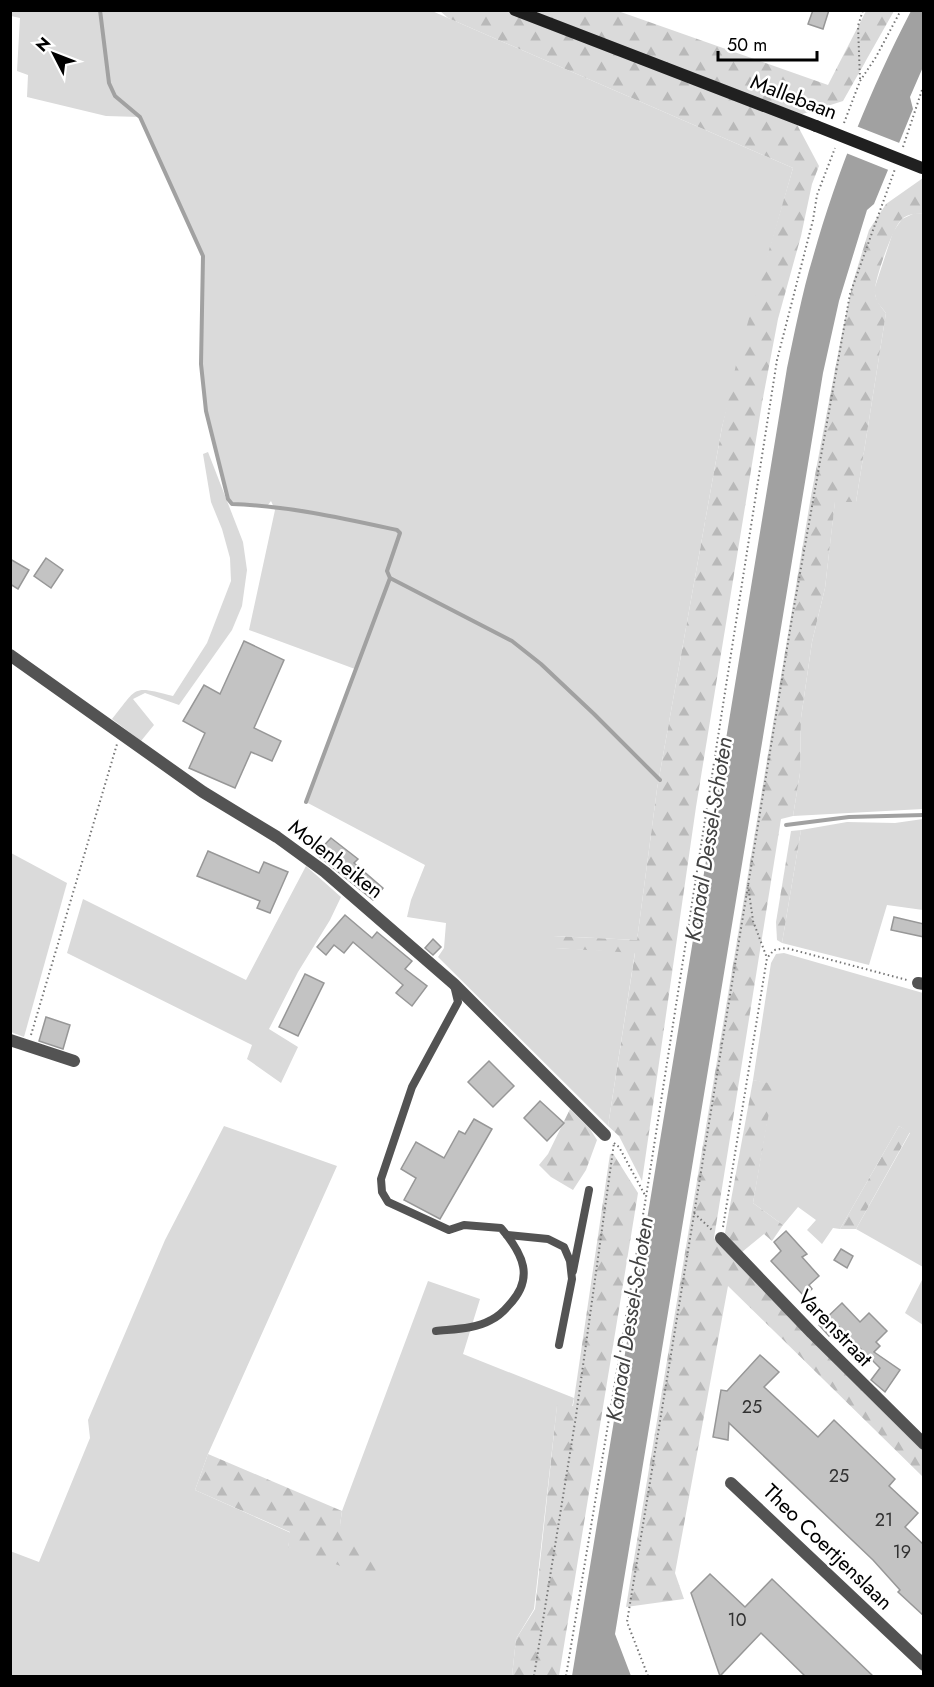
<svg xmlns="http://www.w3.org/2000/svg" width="934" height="1687" viewBox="0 0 934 1687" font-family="Jost,sans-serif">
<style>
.green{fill:#dadada}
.forest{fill:url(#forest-firs)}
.water{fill:#a1a1a1}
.pier{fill:#fff}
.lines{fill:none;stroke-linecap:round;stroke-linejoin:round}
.stream{stroke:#a1a1a1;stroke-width:4}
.building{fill:#c3c3c3;stroke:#979797;stroke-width:1.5}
.path{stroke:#757575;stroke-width:2;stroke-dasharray:1.5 3;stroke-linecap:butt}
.service{stroke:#535353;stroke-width:8}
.minor{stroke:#535353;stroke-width:12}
.secondary{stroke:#202020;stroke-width:12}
.secondary-bridge{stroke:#202020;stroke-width:12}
.labels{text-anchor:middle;stroke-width:5;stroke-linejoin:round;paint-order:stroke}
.number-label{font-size:18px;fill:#313131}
.street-label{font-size:21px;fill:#000;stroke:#fff}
.water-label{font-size:22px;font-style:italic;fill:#424242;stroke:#fff}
</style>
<defs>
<pattern id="forest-firs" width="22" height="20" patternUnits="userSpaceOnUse" patternTransform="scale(1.5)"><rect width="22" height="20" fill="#dadada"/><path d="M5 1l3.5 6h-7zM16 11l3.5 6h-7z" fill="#b9b9b9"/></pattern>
</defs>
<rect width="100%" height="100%" fill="#fff"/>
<g class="green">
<path d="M10,11H432L793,168L754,305L722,427L657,789L637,940L554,936L555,948L635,952L608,1126L438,957L444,948L446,923L407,917L411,900L425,865L306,802L329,743L355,669L249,630L275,510L271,501L268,505L232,504L228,499L206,411L201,364L203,256L140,117L106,116L27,97L28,75L17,71L20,18L11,16Z"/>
<path d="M915,213L923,214V809L793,816L800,773L801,718L812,642L825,588L835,501L856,502L886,313L877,302L874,290L893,232L902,219Z"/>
<path d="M208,452L243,542L247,570L242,606L232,630L179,705L145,693L133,699L154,725L141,741L112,719C138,687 131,685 173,696L207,643L231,581L230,558L222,529L211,502L203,454Z"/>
<path d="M923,819V910L887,905L869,965L782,943L801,830L847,822L895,823Z"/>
<path d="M11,853L67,883L24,1037L11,1032Z"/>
<path d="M306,866L341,897L330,920L298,972L269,1029L298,1047L281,1083L247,1059L252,1045L67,953L83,899L246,980Z"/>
<path d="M784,953L923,993V1267L856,1229L910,1133L899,1126L840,1229L833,1228L822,1244L807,1230L816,1220L798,1207L783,1225L753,1203L773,1085L753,1080L771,963L776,954Z"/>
<path d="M224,1126L337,1166L208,1454L195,1490L291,1533L288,1547L359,1551L340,1525L342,1511L428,1281L480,1299L463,1354L574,1398L572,1407L557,1406L534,1609L516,1639L512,1676H11L10,1551L39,1562L90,1438L88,1420L165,1240Z"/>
<path d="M923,1278V1325L905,1313Z"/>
</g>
<g class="forest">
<path d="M440,11H618L828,85L866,11H894L843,101L793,117L819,166L812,184L801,236L778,319L762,403L696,807L642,1181L619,1136L608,1126L635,953L554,948L553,936L637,940L657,789L722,427L738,356L793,168L448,18Z"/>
<path d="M923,178V214C916,213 907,214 902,219C893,227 876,276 875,289C874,298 880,306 886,313L856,502H835L825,588L812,642L801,718L800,773L793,816L781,819L714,1238L836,1365L923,1451V1477L728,1286L675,1573L684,1599L626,1607L811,496L841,338L853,282L869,230L886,204Z"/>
<path d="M801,830L782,943L777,940L776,922L791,831Z"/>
<path d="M753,1080L774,1084L753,1203L783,1225L772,1241L764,1234L742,1252L725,1233Z"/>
<path d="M570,1109L590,1129L597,1140L586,1170L573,1190L551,1177L539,1165L548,1154Z"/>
<path d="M899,1126L910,1132L856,1229H840Z"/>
<path d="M610,1154L614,1155L638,1193L559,1676H512L516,1639L535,1609L557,1405L573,1406Z"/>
<path d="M208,1454L342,1511L340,1525L365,1533L359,1551L382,1559L374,1578L288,1547L290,1532L195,1490Z"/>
</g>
<path class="water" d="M911,11H923V67L910,97L913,109L874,204L867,210L839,301L823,373L615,1634L631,1676H572L787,368C795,331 802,293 813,257C837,172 871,88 911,11Z"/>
<path class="pier" d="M856,126L902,144L891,171L846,153Z"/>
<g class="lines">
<g class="stream">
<path d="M100,10L109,83L115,96L140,117L203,256L201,364L206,411L228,499L232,504C289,506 342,518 397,530L400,533L387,571L390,578L512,641L541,664L594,714L660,780"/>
<path d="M306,802L390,578"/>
<path d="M786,825L849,817L924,815"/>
</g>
</g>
<g class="building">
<path d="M813,10H829L823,29L808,24Z"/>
<path d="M46,558L63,570L51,588L34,576Z"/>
<path d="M10,559L29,570L18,589L10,584Z"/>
<path d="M244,641L284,660L254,728L281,741L272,761L251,752L235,788L189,768L205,733L183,721L204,685L220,694Z"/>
<path d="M331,838L358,859L354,863L383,888L373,900L316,854Z"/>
<path d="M208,851L259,873L264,862L288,872L270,913L257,908L260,901L197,876Z"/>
<path d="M345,915L372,938L377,932L412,961L405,969L427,986L412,1006L396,993L403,985L353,942L344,953L334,945L326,955L317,947Z"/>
<path d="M894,917L924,924V937L891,930Z"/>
<path d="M433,939L441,947L433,955L425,948Z"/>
<path d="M305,974L324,983L298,1036L279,1027Z"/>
<path d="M46,1017L70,1025L63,1049L39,1041Z"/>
<path d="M489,1061L514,1086L493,1107L468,1082Z"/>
<path d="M540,1101L564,1123L547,1141L524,1118Z"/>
<path d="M474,1119L492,1129L440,1219L404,1200L416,1178L401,1169L416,1142L444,1158L459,1131L465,1134Z"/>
<path d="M786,1231L807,1254L802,1257L819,1276L809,1285L812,1289L804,1296L771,1261L781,1251L774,1242Z"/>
<path d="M841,1249L853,1256L847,1268L834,1260Z"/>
<path d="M842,1303L860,1322L869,1313L887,1331L876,1342L880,1346L874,1352L900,1370L885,1392L871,1380L880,1368L839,1327L829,1336L819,1325Z"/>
<path d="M760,1355L779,1372L764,1387L818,1437L834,1420L895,1479L889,1486L918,1513L905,1527L924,1545V1616L898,1592L900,1590L873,1560L729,1423L728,1440L713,1437L721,1390L727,1391Z"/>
<path d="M710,1574L745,1607L772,1579L874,1677H806L761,1633L720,1676L691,1593Z"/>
</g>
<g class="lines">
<g class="path">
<path d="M860,79L858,26L863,10"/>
<path d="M844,123L860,81L876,57L901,10"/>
<path d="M903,147L924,84"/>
<path d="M748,885L753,921L767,958"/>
<path d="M31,1035L117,744"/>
<path d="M614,1143L619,1147L646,1197"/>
<path d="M694,1213L712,1230"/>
<path d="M723,1227L767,958L774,950L786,948L907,980"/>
<path d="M534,1676L576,1416L614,1143"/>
<path d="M566,1676L646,1197L777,360L813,220L817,195L835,148"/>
<path d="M648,1676L627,1622L792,618L850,294L895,169"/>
</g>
<g class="service">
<path d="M507,1235L548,1239L564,1247L570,1261L572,1279L559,1345"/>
<path d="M573,1271L589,1190"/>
<path d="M436,1331C454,1329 475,1329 491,1320C497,1317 504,1311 509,1305C535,1278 523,1254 501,1228L464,1225L449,1230L388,1202L382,1192L381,1179L412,1087L458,1002L454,985"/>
</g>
<g class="minor">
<path d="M10,655L203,792L277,837L325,872L454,984L605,1135"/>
<path d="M918,983L924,984"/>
<path d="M10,1040L74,1061"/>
<path d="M721,1238L812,1333L924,1444"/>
<path d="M731,1483L924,1665"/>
</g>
<path class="secondary" d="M515,10L816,126"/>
<path class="secondary-bridge" d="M816,126L922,168"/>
</g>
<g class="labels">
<g class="number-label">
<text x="752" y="1413">25</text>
<text x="839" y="1482">25</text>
<text x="884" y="1526">21</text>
<text x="902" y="1558">19</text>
<text x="737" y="1626">10</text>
</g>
<g class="street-label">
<text transform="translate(794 97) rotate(21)" y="7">Mallebaan</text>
<text transform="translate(336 859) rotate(38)" y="7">Molenheiken</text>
<text transform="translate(835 1328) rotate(46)" y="7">Varenstraat</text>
<text transform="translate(828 1547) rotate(44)" y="7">Theo Coertjenslaan</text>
</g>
<g class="water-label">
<text transform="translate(708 839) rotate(-81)" y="8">Kanaal Dessel-Schoten</text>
<text transform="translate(629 1319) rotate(-81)" y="8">Kanaal Dessel-Schoten</text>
</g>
</g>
<rect width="934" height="1687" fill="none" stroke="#000000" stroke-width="24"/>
<g transform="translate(54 54) rotate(312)" stroke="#ffffff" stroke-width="4.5" paint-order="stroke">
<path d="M0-4.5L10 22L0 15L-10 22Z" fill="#000000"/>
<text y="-9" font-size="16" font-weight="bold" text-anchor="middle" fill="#000000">N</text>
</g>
<path d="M718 51v9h99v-9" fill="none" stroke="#000000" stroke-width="3"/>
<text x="727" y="51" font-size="18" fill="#000000" stroke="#ffffff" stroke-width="4.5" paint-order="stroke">50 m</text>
</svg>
